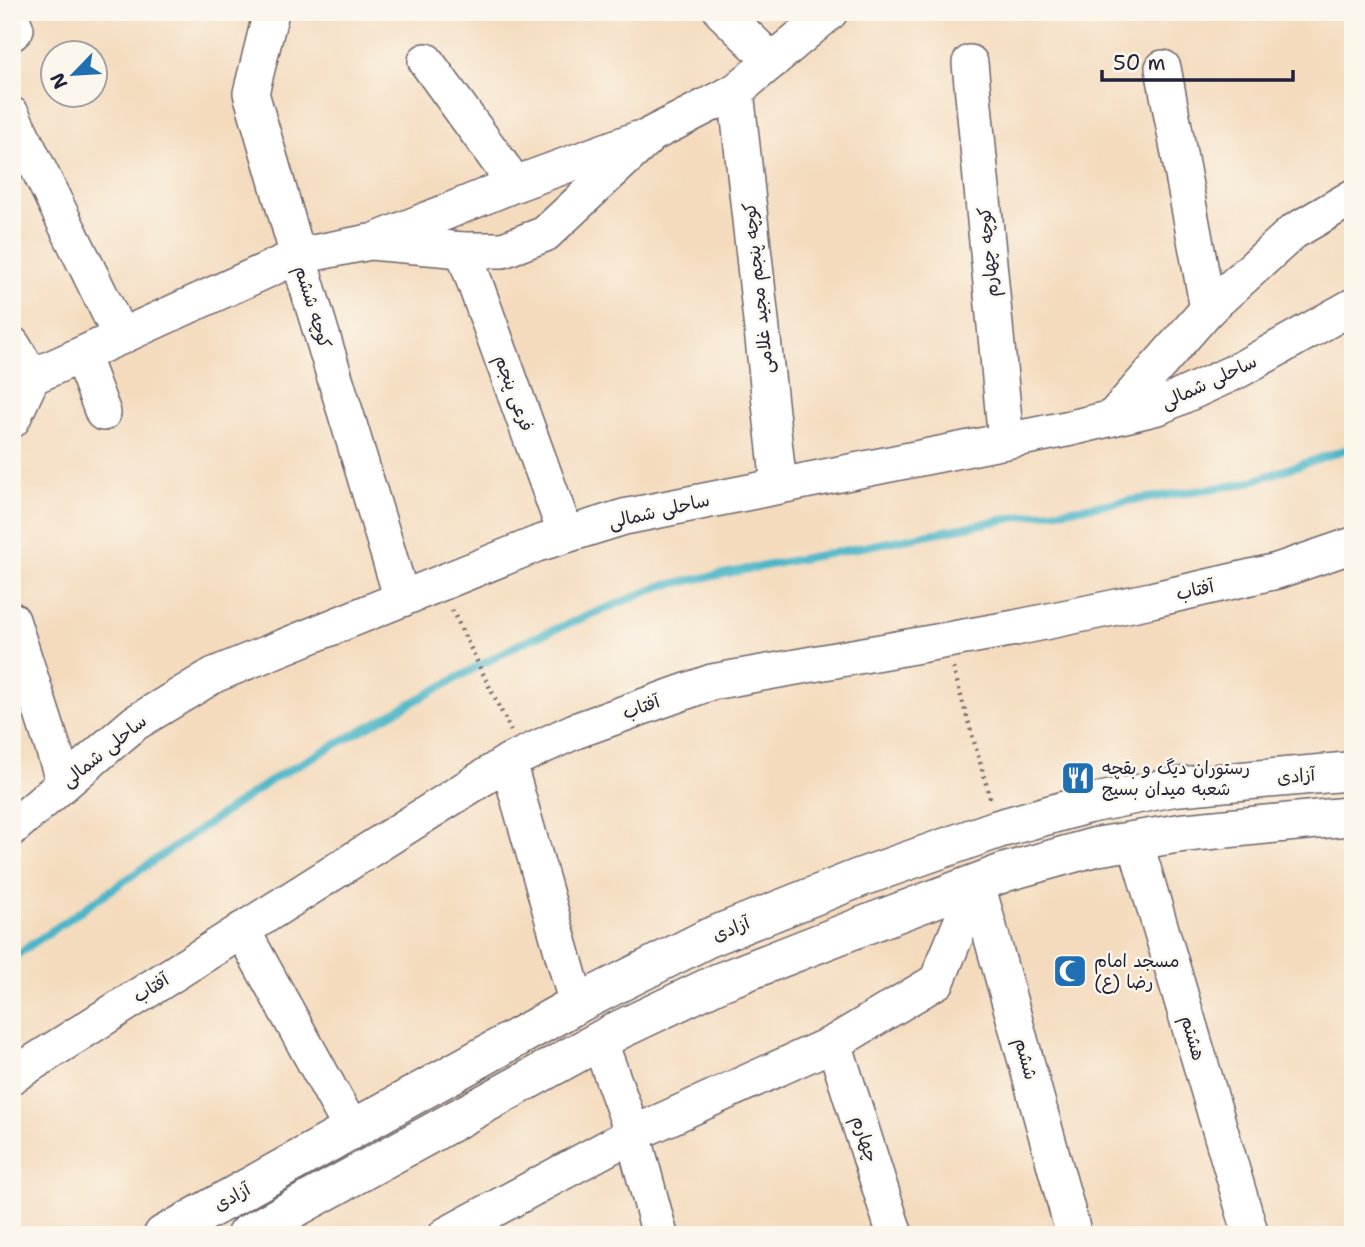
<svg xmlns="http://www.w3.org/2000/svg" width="1365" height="1247" viewBox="0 0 1365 1247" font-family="'Shantell Sans','Playpen Sans Arabic',sans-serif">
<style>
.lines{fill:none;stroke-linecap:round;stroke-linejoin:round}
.stream{stroke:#4ab5c7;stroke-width:8}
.minor-casing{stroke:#6c6369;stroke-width:38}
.major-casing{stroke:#6c6369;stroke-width:41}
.path{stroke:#6c6369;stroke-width:4.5;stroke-dasharray:2 5;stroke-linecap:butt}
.minor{stroke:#fff;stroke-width:35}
.major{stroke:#fff;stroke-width:38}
.labels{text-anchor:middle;stroke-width:5;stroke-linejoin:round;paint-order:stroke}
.street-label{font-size:18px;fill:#22223b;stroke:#fbf7ec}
.poi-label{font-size:18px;fill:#22223b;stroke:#fbf7ec;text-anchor:start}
</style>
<rect width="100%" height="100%" fill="#fbf7ec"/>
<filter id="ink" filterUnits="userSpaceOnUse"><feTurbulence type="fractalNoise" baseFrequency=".0143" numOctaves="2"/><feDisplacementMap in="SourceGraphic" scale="14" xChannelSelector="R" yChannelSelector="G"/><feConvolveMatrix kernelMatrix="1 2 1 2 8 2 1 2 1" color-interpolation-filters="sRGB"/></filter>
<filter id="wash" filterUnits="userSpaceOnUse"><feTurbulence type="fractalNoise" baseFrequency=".00686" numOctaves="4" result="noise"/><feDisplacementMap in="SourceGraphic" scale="28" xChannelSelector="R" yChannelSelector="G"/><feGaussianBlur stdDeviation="1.57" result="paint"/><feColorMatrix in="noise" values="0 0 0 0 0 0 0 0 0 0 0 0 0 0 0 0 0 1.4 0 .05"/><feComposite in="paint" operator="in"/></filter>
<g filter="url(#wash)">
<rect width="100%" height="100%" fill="#f4dbbe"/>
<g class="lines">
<path class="stream" d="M12,958L276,777L521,643L661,586L1018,517L1243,484L1353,447"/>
</g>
</g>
<g filter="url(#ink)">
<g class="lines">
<g class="minor-casing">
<g id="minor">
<path d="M271,12L251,93L298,256L402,599"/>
<path d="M722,12L772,61"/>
<path d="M12,19L16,29L12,33"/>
<path d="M426,61L515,184"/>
<path d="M970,63L1006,441"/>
<path d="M1163,68L1208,309"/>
<path d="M736,91L779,486"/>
<path d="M12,115L121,337"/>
<path d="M377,240L515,184L638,139"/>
<path d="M463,250L566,535"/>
<path d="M12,344L32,377"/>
<path d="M81,355L103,413"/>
<path d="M1112,418L1208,309L1293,232L1353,197"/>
<path d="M12,420L32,377L298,256L370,242L463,250H503L545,234L652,134L736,91L830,12"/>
<path d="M12,620L64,782"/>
<path d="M508,762L577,1004"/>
<path d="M12,828L135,723L214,675L537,544L624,517L1071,428L1158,407L1239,370L1353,306"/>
<path d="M1135,841L1251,1235"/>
<path d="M977,884L1074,1235"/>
<path d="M242,930L352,1130"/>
<path d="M599,1040L633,1134L660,1235"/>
<path d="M834,1043L895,1235"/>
<path d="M12,1076L508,762L575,731L712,682L1015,628L1151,600L1277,571L1353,545"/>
<path d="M446,1235L633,1134L834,1043L937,981L977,884"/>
</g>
</g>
<g class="major-casing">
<g id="major">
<path d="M163,1235L577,1004L708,938L859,878L998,829L1088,804L1174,787L1353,771"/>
<path d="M246,1235L619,1030L720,982L873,922L1006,872L1095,847L1181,833L1353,816"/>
</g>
</g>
<g class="path">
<path d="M452,610L511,731"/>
<path d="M953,668L991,801"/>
</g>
<use href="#minor" class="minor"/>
<use href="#major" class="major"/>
</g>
</g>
<defs>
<g id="restaurant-square" transform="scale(1.75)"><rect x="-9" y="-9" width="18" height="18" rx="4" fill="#1f6fb2" stroke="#fbf7ec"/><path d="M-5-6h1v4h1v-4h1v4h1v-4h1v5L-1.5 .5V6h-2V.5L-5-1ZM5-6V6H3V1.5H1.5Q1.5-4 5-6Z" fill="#fff"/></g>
<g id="mosque-square" transform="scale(1.75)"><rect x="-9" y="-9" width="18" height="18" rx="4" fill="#1f6fb2" stroke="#fbf7ec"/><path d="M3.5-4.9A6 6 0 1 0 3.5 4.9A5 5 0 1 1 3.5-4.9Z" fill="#fff"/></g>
</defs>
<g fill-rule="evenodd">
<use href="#restaurant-square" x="1078" y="778"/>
<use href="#mosque-square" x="1070" y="971"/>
</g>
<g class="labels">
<g class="street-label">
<text transform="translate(988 252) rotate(-95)" y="6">کوچه چهارم</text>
<text transform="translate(758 288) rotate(-96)" y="6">کوچه پنجم مجید غلامی</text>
<text transform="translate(313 307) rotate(73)" y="6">کوچه ششم</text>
<text transform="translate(1209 382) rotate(-25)" y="6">ساحلی شمالی</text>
<text transform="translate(514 393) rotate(70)" y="6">فرعی پنجم</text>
<text transform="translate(659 511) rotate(-13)" y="6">ساحلی شمالی</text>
<text transform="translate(1195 590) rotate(-13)" y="6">آفتاب</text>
<text transform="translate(641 707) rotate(-20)" y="6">آفتاب</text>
<text transform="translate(104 751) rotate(-39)" y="6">ساحلی شمالی</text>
<text transform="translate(1296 776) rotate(-5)" y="6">آزادی</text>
<text transform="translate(731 929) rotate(-22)" y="6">آزادی</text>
<text transform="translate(151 988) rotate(-32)" y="6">آفتاب</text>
<text transform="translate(1193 1038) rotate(74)" y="6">هشتم</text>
<text transform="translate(1026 1059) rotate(75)" y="6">ششم</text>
<text transform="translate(865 1139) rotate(72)" y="6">چهارم</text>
<text transform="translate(232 1197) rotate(-29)" y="6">آزادی</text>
</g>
<g class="poi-label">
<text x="1102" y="774">رستوران دیگ و بقچه<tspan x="1102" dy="21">شعبه میدان بسیج</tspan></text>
<text x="1094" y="967">مسجد امام<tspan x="1094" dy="21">رضا (ع)</tspan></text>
</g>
</g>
<rect width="1365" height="1247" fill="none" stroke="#fbf7ec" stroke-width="42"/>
<g transform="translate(74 74) rotate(245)"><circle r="33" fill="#fbf7ec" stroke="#a4a2a5" stroke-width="2"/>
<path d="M0-5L12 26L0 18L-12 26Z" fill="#1f6fb2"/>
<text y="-10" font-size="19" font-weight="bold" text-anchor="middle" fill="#22223b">N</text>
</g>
<path d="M1102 70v10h191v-10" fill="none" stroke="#22223b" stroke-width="3.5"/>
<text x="1113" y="70" font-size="21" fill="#22223b" stroke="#fbf7ec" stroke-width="5" paint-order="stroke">50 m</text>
</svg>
